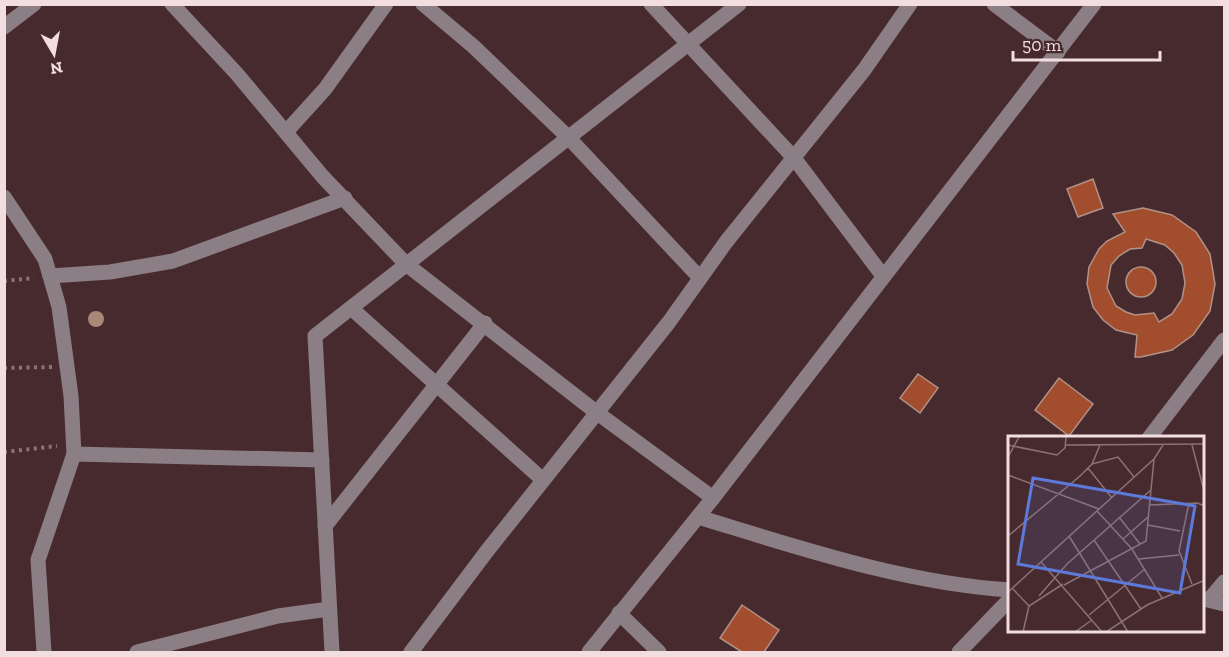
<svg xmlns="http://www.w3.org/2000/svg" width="1229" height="657" viewBox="0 0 1229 657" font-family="'Zilla Slab',serif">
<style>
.building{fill:#a24d2e;stroke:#b29286;stroke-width:1.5;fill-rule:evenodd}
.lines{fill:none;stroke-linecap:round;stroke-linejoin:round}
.path{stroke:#8d7477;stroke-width:4;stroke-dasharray:3 4.5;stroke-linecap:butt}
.minor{stroke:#8c7e85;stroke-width:15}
.tree{fill:#a88877}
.inset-road{fill:none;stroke:#8b7275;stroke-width:1.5}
.view{fill:#5d79da;fill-opacity:0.15;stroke:#5d79da;stroke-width:3}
.inset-edge{fill:none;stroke:#f2dee0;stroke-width:3}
</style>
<rect width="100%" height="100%" fill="#472a2e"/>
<g class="building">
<path d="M1093,179L1103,208L1078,217L1067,189Z"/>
<path d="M1143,208L1172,215L1196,232L1210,254L1215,284L1210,311L1193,335L1172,350L1141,357H1135L1137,335L1116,330L1103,320L1093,307L1087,284L1089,267L1099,249L1107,241L1125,232L1113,214ZM1146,239L1165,245L1174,253L1182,265L1185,283L1182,299L1172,314L1159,322L1154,313L1135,315L1126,312L1116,306L1107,288L1111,265L1119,256L1130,249L1142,248Z"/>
<circle cx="1141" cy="282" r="15"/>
<path d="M918,374L938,388L920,413L900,398Z"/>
<path d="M1059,378L1093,404L1069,436L1035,410Z"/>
<path d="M742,605L779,630L764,652H742L720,638Z"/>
</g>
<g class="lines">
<g class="path">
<path d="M4,281L34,278"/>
<path d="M4,368L52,367"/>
<path d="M4,452L57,446"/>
</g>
<g class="minor">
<path d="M172,4L237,74L323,177L406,264L596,412L713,498"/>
<path d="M423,4L473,46L569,138L700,278"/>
<path d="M651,4L794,158L883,276"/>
<path d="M994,4L1058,52"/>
<path d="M4,27L34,4"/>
<path d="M286,132L325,89L386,4"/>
<path d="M4,197L45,259L59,307L71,396L74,454L38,560L44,652"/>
<path d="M50,276L110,272L173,261L345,198"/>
<path d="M351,308L543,480"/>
<path d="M1149,438L1224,340"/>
<path d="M74,454L322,460"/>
<path d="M698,517C800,548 904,583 1010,590"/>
<path d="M325,526L485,323"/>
<path d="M1204,599L1224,604"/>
<path d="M1209,600L1224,582"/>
<path d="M619,613L659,652"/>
<path d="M137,652L278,616L329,609"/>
<path d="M332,652L315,336L739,4"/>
<path d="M411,652L487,551L669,322L726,242L864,70L910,4"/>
<path d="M589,652L713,498L1094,4"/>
<path d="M959,652L1010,599"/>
</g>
</g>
<circle class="tree" cx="96" cy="319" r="8"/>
<g transform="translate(1008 436)">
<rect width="196" height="196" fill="#472a2e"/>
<path class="inset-road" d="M0,9L49,19L57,12L58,1M57,9L197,8M184,9L195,51M0,21L11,1M84,28L110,21L126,41M80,32L104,62M0,39L91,73M181,67L171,115L184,148M142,69L189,67L197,70M89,75L124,113L154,162M111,81L132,108M140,89L172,95M0,100L72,40L84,28L92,9M61,100L120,196M115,103L140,81M86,104L133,173M131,123L171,119M33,126L94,196M56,149L138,105L146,23M4,152L21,170M0,156L146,23L155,9M31,160L59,128L144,53M81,179L137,133M15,196L21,170L55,148M67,196L84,184M98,196L139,169L197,144"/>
<path class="view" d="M25,42L187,70L172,157L10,128Z"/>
<rect width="196" height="196" class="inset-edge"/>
</g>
<rect width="1229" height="657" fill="none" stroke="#f2dee0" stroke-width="12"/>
<g transform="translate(54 54) rotate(170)" stroke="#472a2e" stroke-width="4.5" paint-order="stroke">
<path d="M0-4.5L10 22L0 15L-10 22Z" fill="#f2dee0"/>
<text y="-9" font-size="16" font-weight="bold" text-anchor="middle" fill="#f2dee0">N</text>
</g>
<path d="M1013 51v9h147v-9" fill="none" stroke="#f2dee0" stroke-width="3"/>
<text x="1022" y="51" font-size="18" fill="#f2dee0" stroke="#472a2e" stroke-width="4.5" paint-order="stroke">50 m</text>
</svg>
